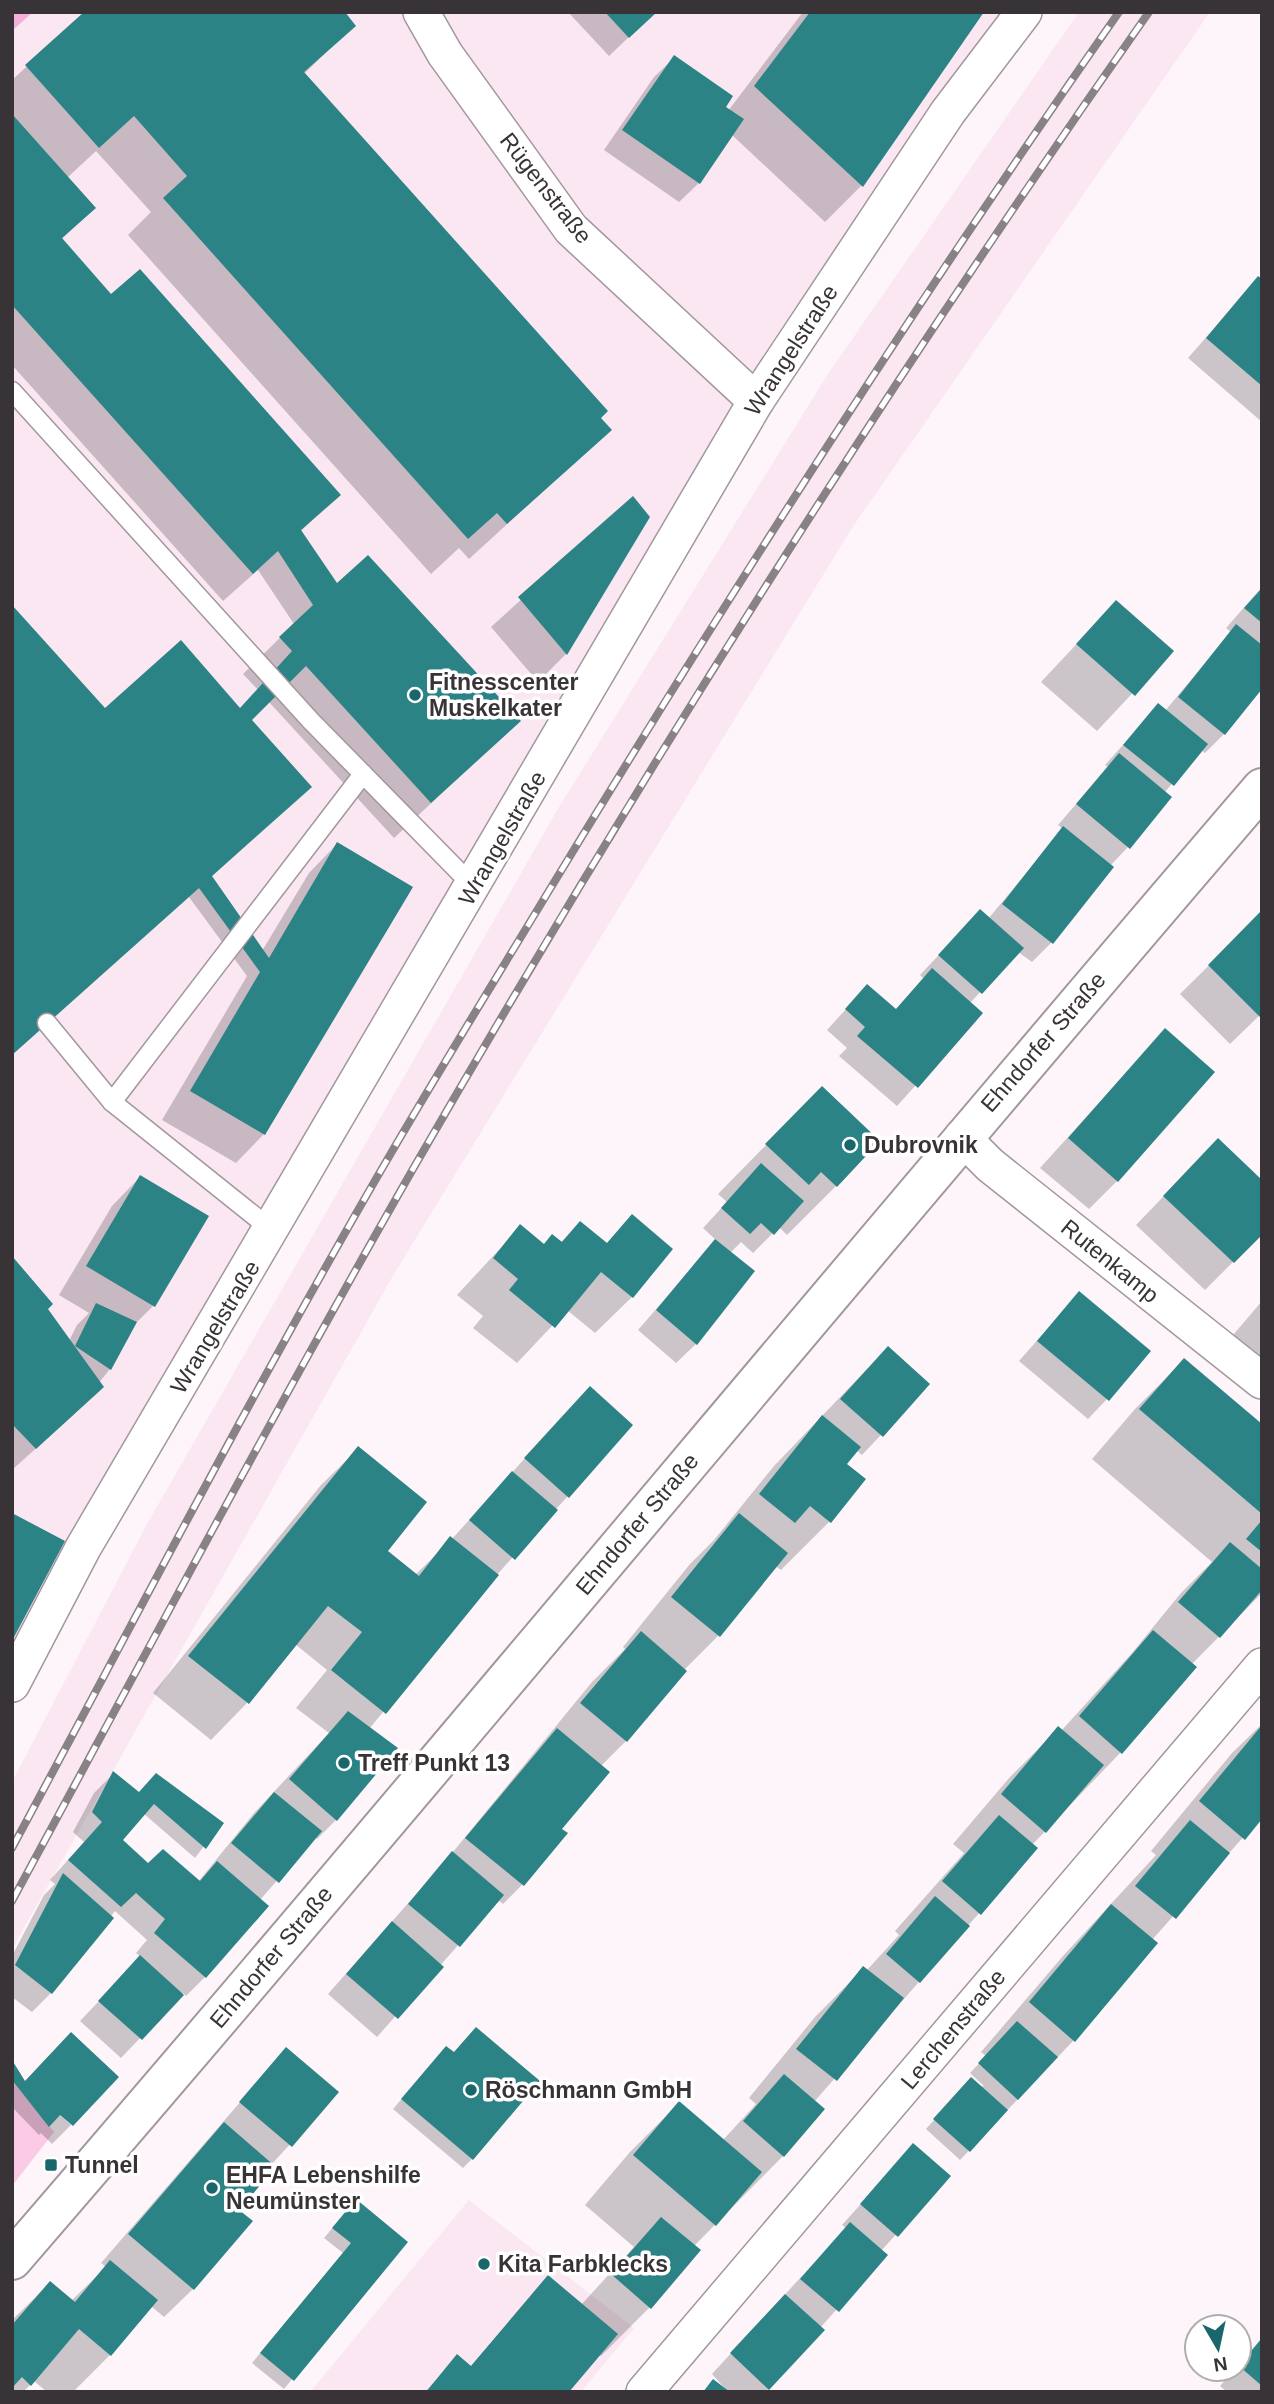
<svg xmlns="http://www.w3.org/2000/svg" width="1274" height="2404" viewBox="0 0 1274 2404" font-family="Arial,sans-serif">
<style>
.built{fill:#fae7f2}
.green{fill:#facae7}
.forest{fill:#f6aedb}
.shadow{fill:#0003}
.building{fill:#2b8386}
.lines{fill:none;stroke-linecap:round;stroke-linejoin:round}
.service-casing{stroke:#a2979d;stroke-width:21}
.minor-casing{stroke:#a2979d;stroke-width:38}
.tertiary-casing{stroke:#a2979d;stroke-width:42}
.service{stroke:#fff;stroke-width:18}
.minor{stroke:#fff;stroke-width:35}
.tertiary{stroke:#fff;stroke-width:38}
.rail-casing{stroke:#888285;stroke-width:8}
.rail{stroke:#fff;stroke-width:5;stroke-dasharray:16;stroke-linecap:butt}
.poi-dot{fill:#19676a;stroke:#fff;stroke-width:2.5}
.labels{text-anchor:middle;stroke-width:7;stroke-linejoin:round;paint-order:stroke}
.street-label{font-size:23px;fill:#383336;stroke:#fff}
.poi-label{font-size:23px;font-weight:bold;fill:#383336;stroke:#fff;text-anchor:start}
</style>
<rect width="100%" height="100%" fill="#fef5fa"/>
<g class="built">
<path d="M33,12H1024L948,112L12,1684V31Z"/>
<path d="M1079,12H1210L852,528L394,1274L12,1949V1782L147,1524L559,807L828,374Z"/>
<path d="M469,2200L634,2328L581,2392H310Z"/>
</g>
<path class="green" d="M12,2080L54,2132L12,2186Z"/>
<path class="forest" d="M12,12H33L12,31Z"/>
<g class="shadow">
<path d="M86,12L354,25L304,74L610,430L469,559L459,548L431,574L128,235L151,212L96,151L67,178L94,208L61,240L111,296L339,494L300,532L337,586L519,721L394,838L268,701L250,720L309,787L210,878L262,951L309,873L337,844L264,1134L236,1163L162,1120L247,976L189,897L12,1055V608L105,711L240,709L258,690L243,674L294,624L258,570L223,601L12,365V80Z"/>
<path d="M568,12H655L609,56Z"/>
<path d="M803,12H982L861,186L825,222L732,135L699,183L679,202L604,150L654,77L674,58L728,111Z"/>
<path d="M1258,278L1262,281V422L1188,358Z"/>
<path d="M632,499L648,518L566,654L538,682L491,627Z"/>
<path d="M1262,587V686L1224,734L1205,753L1201,750L1164,793L1128,847L1110,866L1051,943L1032,962L1018,952L970,1003L981,1013L897,1106L839,1056L847,1048L827,1030L867,986L895,1011L924,979L920,975L980,911L988,919L1063,829L1058,825L1108,767L1105,765L1158,706L1165,711L1231,632L1226,628Z"/>
<path d="M1116,602L1172,651L1097,731L1041,682Z"/>
<path d="M1262,913V1013L1230,1044L1180,994Z"/>
<path d="M1165,1030L1117,1181L1089,1209L1040,1168Z"/>
<path d="M822,1088L836,1186L787,1235L779,1227L753,1253L741,1242L730,1253L696,1344L676,1363L638,1330L716,1240L703,1228L727,1202L718,1194Z"/>
<path d="M1190,1169L1233,1262L1205,1290L1136,1225Z"/>
<path d="M140,1177L153,1306L133,1326L110,1369L73,1415L12,1470V1259L69,1341L77,1325L89,1313L59,1295L112,1206Z"/>
<path d="M633,1216L670,1249L632,1297L595,1333L567,1310L517,1363L473,1328L483,1316L457,1295L520,1227L544,1245L560,1243L580,1223L606,1244Z"/>
<path d="M1079,1293L1107,1399L1088,1419L1019,1361Z"/>
<path d="M1262,1301V1380L1222,1348Z"/>
<path d="M1184,1360L1262,1427V1593L1192,1664L1121,1752L1032,1845L1036,1848L814,2102L783,2156L694,2246L650,2307L601,2356L599,2354L567,2392H425L457,2357L470,2367L548,2277L581,2305L634,2247L585,2205L630,2152L679,2103L723,2140L756,2104L749,2098L815,2017L864,1968L867,1970L899,1935L895,1931L964,1853L953,1844L1010,1777L1059,1728L1061,1731L1132,1653L1181,1593L1212,1562L1092,1459L1135,1409Z"/>
<path d="M868,1368L928,1385L862,1455L856,1450L845,1464L830,1521L781,1570L775,1566L718,1636L684,1670L626,1741L600,1767L560,1829L565,1833L522,1885L503,1904L498,1900L377,2037L328,1994L448,1858L592,1682L625,1649L623,1647L690,1564L714,1540L774,1466Z"/>
<path d="M571,1407L567,1497L495,1577L369,1729L336,1820L317,1839L315,1837L260,1900L205,1977L186,1996L183,1993L121,2058L80,2021L141,1957L136,1953L147,1940L115,1911L51,1993L32,2012L12,1997V1956L44,1895L55,1884L50,1880L84,1842L73,1832L94,1793L114,1773L138,1794L221,1824L195,1858L143,1813L120,1840L148,1865L198,1882L254,1813L329,1733L296,1708L327,1670L295,1644L247,1703L211,1740L153,1693L321,1485L358,1449L386,1551L415,1575L452,1539Z"/>
<path d="M1262,1724V1816L1152,1940L1074,2040L960,2160L926,2129L962,2089L984,2086L970,2073L986,2056L981,2052L1063,1956L1156,1855L1151,1851L1232,1753Z"/>
<path d="M286,2049L337,2093L271,2165L237,2210L193,2289L164,2317L151,2306L110,2355L73,2392H47L34,2381L23,2392H12V2320L50,2283L71,2301L106,2267L101,2263Z"/>
<path d="M453,2054L472,2159L463,2168L393,2109L437,2058Z"/>
<path d="M12,2063L24,2083L71,2125L52,2144L41,2133L39,2135L12,2107Z"/>
<path d="M913,2146L949,2176L881,2251L885,2255L820,2328L822,2330L765,2392H728L712,2374L846,2228L842,2225Z"/>
<path d="M347,2211L406,2242L284,2389L252,2363L343,2253L324,2238Z"/>
<path d="M1262,2338V2392H1227L1220,2386L1235,2369H1239V2364Z"/>
</g>
<g class="building">
<path d="M84,12H345L356,26L304,72L608,411L601,418L612,430L507,524L497,513L468,539L163,198L187,176L134,116L99,148L25,65Z"/>
<path d="M605,12H657L629,38Z"/>
<path d="M810,12H984L863,187L754,86Z"/>
<path d="M674,55L733,96L726,107L744,119L700,184L622,130Z"/>
<path d="M12,114L96,208L62,238L111,294L140,269L341,495L301,530L337,583L368,555L521,721L431,803L306,666L252,720L312,787L212,876L269,958L337,842L413,887L265,1135L190,1091L260,972L199,888L12,1055V605L105,708L181,640L240,708L292,651L279,637L313,605L278,551L253,574L12,305Z"/>
<path d="M1258,276L1262,279V386L1206,338Z"/>
<path d="M633,496L650,517L567,655L518,597Z"/>
<path d="M1262,588V623L1244,608Z"/>
<path d="M1116,600L1174,651L1135,696L1076,644Z"/>
<path d="M1236,624L1262,645V689L1225,735L1178,697Z"/>
<path d="M1158,703L1208,744L1174,786L1123,745Z"/>
<path d="M1119,753L1172,797L1130,849L1076,804Z"/>
<path d="M1063,826L1114,867L1053,944L1002,904Z"/>
<path d="M980,909L1024,948L982,994L938,955Z"/>
<path d="M1262,910V1015L1260,1017L1208,965Z"/>
<path d="M932,968L983,1013L918,1088L857,1036L865,1027L845,1009L867,984L896,1009Z"/>
<path d="M1165,1028L1215,1072L1118,1182L1068,1138Z"/>
<path d="M822,1086L880,1141L837,1187L821,1172L809,1185L765,1144Z"/>
<path d="M1218,1138L1262,1180V1235L1234,1263L1163,1196Z"/>
<path d="M761,1163L804,1201L774,1235L761,1223L750,1234L721,1208Z"/>
<path d="M140,1175L209,1216L155,1307L86,1266Z"/>
<path d="M632,1214L673,1249L633,1298L601,1272L555,1328L509,1290L518,1279L493,1258L520,1224L544,1244L552,1234L562,1242L580,1221L607,1243Z"/>
<path d="M715,1239L755,1271L697,1345L656,1310Z"/>
<path d="M12,1256L53,1304L48,1309L104,1387L36,1449L12,1424Z"/>
<path d="M1079,1291L1151,1351L1109,1401L1037,1341Z"/>
<path d="M96,1303L137,1322L111,1370L75,1346Z"/>
<path d="M888,1346L930,1384L883,1437L840,1399Z"/>
<path d="M1184,1358L1262,1424V1514L1139,1409Z"/>
<path d="M590,1386L633,1425L569,1498L524,1458Z"/>
<path d="M822,1415L861,1447L847,1464L866,1479L831,1523L810,1506L795,1523L759,1494Z"/>
<path d="M358,1446L427,1502L388,1551L419,1576L450,1536L499,1575L386,1714L331,1670L362,1632L328,1606L249,1704L188,1656Z"/>
<path d="M512,1471L558,1510L515,1560L469,1520Z"/>
<path d="M12,1513L65,1541L12,1641Z"/>
<path d="M739,1513L788,1553L720,1637L671,1597Z"/>
<path d="M1262,1520V1552L1246,1539Z"/>
<path d="M1230,1542L1262,1569V1590L1220,1638L1178,1602Z"/>
<path d="M1153,1630L1197,1667L1122,1754L1079,1716Z"/>
<path d="M641,1631L687,1671L627,1742L580,1703Z"/>
<path d="M348,1711L398,1748L337,1821L289,1779Z"/>
<path d="M1262,1725V1819L1245,1840L1199,1801Z"/>
<path d="M1058,1726L1104,1765L1046,1833L1001,1794Z"/>
<path d="M557,1728L610,1772L562,1829L568,1833L524,1886L465,1838Z"/>
<path d="M113,1771L139,1792L156,1773L224,1823L206,1849L154,1804L123,1840L148,1863L163,1849L200,1881L217,1861L269,1906L206,1978L154,1933L165,1919L136,1893L121,1907L68,1860L102,1822L92,1812Z"/>
<path d="M274,1792L322,1831L279,1883L231,1843Z"/>
<path d="M999,1815L1038,1848L981,1915L942,1881Z"/>
<path d="M1190,1820L1230,1853L1176,1919L1135,1886Z"/>
<path d="M452,1851L504,1895L460,1947L408,1904Z"/>
<path d="M63,1873L114,1918L52,1994L15,1965Z"/>
<path d="M935,1896L970,1926L920,1983L886,1954Z"/>
<path d="M1111,1904L1158,1943L1075,2042L1029,2002Z"/>
<path d="M392,1921L444,1967L398,2019L346,1974Z"/>
<path d="M140,1955L184,1995L142,2040L98,2001Z"/>
<path d="M863,1966L904,1998L837,2081L796,2049Z"/>
<path d="M1017,2021L1058,2057L1018,2100L978,2063Z"/>
<path d="M476,2027L540,2081L473,2160L401,2099L446,2046L454,2052Z"/>
<path d="M71,2032L119,2077L73,2126L60,2115L49,2127L12,2080V2060L25,2081Z"/>
<path d="M286,2047L339,2092L292,2147L239,2102Z"/>
<path d="M784,2074L825,2109L784,2157L743,2121Z"/>
<path d="M971,2077L1008,2110L970,2152L933,2119Z"/>
<path d="M679,2101L762,2172L716,2226L633,2155Z"/>
<path d="M224,2122L276,2167L239,2210L253,2221L194,2290L128,2234Z"/>
<path d="M913,2143L951,2176L898,2237L860,2204Z"/>
<path d="M356,2199L408,2242L294,2381L260,2353L351,2243L332,2228Z"/>
<path d="M661,2217L701,2250L651,2309L611,2274Z"/>
<path d="M850,2222L888,2255L839,2312L800,2279Z"/>
<path d="M110,2260L158,2300L111,2356L79,2329L31,2386L22,2377L12,2388V2325L50,2281L75,2302Z"/>
<path d="M548,2275L618,2334L569,2392H426L457,2354L471,2366Z"/>
<path d="M785,2294L825,2330L769,2390L730,2353Z"/>
<path d="M1262,2338V2386L1239,2366Z"/>
<path d="M713,2379L730,2392H703Z"/>
</g>
<g class="lines">
<g class="service-casing">
<g id="service">
<path d="M12,391L311,721L473,886"/>
<path d="M47,1023L112,1102L272,1230"/>
<path d="M112,1102L363,774"/>
</g>
</g>
<g class="minor-casing">
<g id="minor">
<path d="M421,12L445,54L571,229L756,401"/>
<path d="M962,1137L990,1165L1262,1381"/>
<path d="M12,1684L83,1548L756,401L948,112L1024,12"/>
<path d="M644,2392L1262,1666"/>
</g>
</g>
<g class="tertiary-casing">
<path id="tertiary" d="M12,2260C433,1773 842,1276 1262,788"/>
</g>
<use href="#service" class="service"/>
<use href="#minor" class="minor"/>
<use href="#tertiary" class="tertiary"/>
<g class="rail-casing">
<g id="rail">
<path d="M12,1848C138,1614 260,1377 394,1148C445,1061 498,975 550,889C731,591 919,298 1119,12"/>
<path d="M12,1901C146,1654 277,1406 417,1162C644,769 888,384 1149,12"/>
</g>
</g>
<use href="#rail" class="rail"/>
</g>
<g class="poi-dot">
<circle cx="415" cy="695" r="7"/>
<circle cx="850" cy="1145" r="7"/>
<circle cx="344" cy="1763" r="7"/>
<circle cx="471" cy="2090" r="7"/>
<rect x="44" y="2158" width="14" height="14" rx="3.5"/>
<circle cx="212" cy="2188" r="7"/>
<circle cx="484" cy="2264" r="7"/>
</g>
<g class="labels">
<g class="street-label">
<text transform="translate(546 188) rotate(52)" y="8">Rügenstraße</text>
<text transform="translate(791 350) rotate(-57)" y="8">Wrangelstraße</text>
<text transform="translate(502 838) rotate(-60)" y="8">Wrangelstraße</text>
<text transform="translate(1043 1042) rotate(-49)" y="8">Ehndorfer Straße</text>
<text transform="translate(1110 1261) rotate(39)" y="8">Rutenkamp</text>
<text transform="translate(215 1327) rotate(-59)" y="8">Wrangelstraße</text>
<text transform="translate(637 1524) rotate(-50)" y="8">Ehndorfer Straße</text>
<text transform="translate(271 1957) rotate(-50)" y="8">Ehndorfer Straße</text>
<text transform="translate(953 2029) rotate(-50)" y="8">Lerchenstraße</text>
</g>
<g class="poi-label">
<text x="429" y="690">Fitnesscenter<tspan x="429" dy="26">Muskelkater</tspan></text>
<text x="864" y="1153">Dubrovnik</text>
<text x="358" y="1771">Treff Punkt 13</text>
<text x="485" y="2098">Röschmann GmbH</text>
<text x="65" y="2173">Tunnel</text>
<text x="226" y="2183">EHFA Lebenshilfe<tspan x="226" dy="26">Neumünster</tspan></text>
<text x="498" y="2272">Kita Farbklecks</text>
</g>
</g>
<rect width="1274" height="2404" fill="none" stroke="#383336" stroke-width="28"/>
<g transform="translate(1218 2348) rotate(171)"><circle r="33" fill="#ffffff" stroke="#afadaf" stroke-width="2"/>
<path d="M0-5L12 26L0 18L-12 26Z" fill="#19676a"/>
<text y="-10" font-size="19" font-weight="bold" text-anchor="middle" fill="#383336">N</text>
</g>
</svg>
